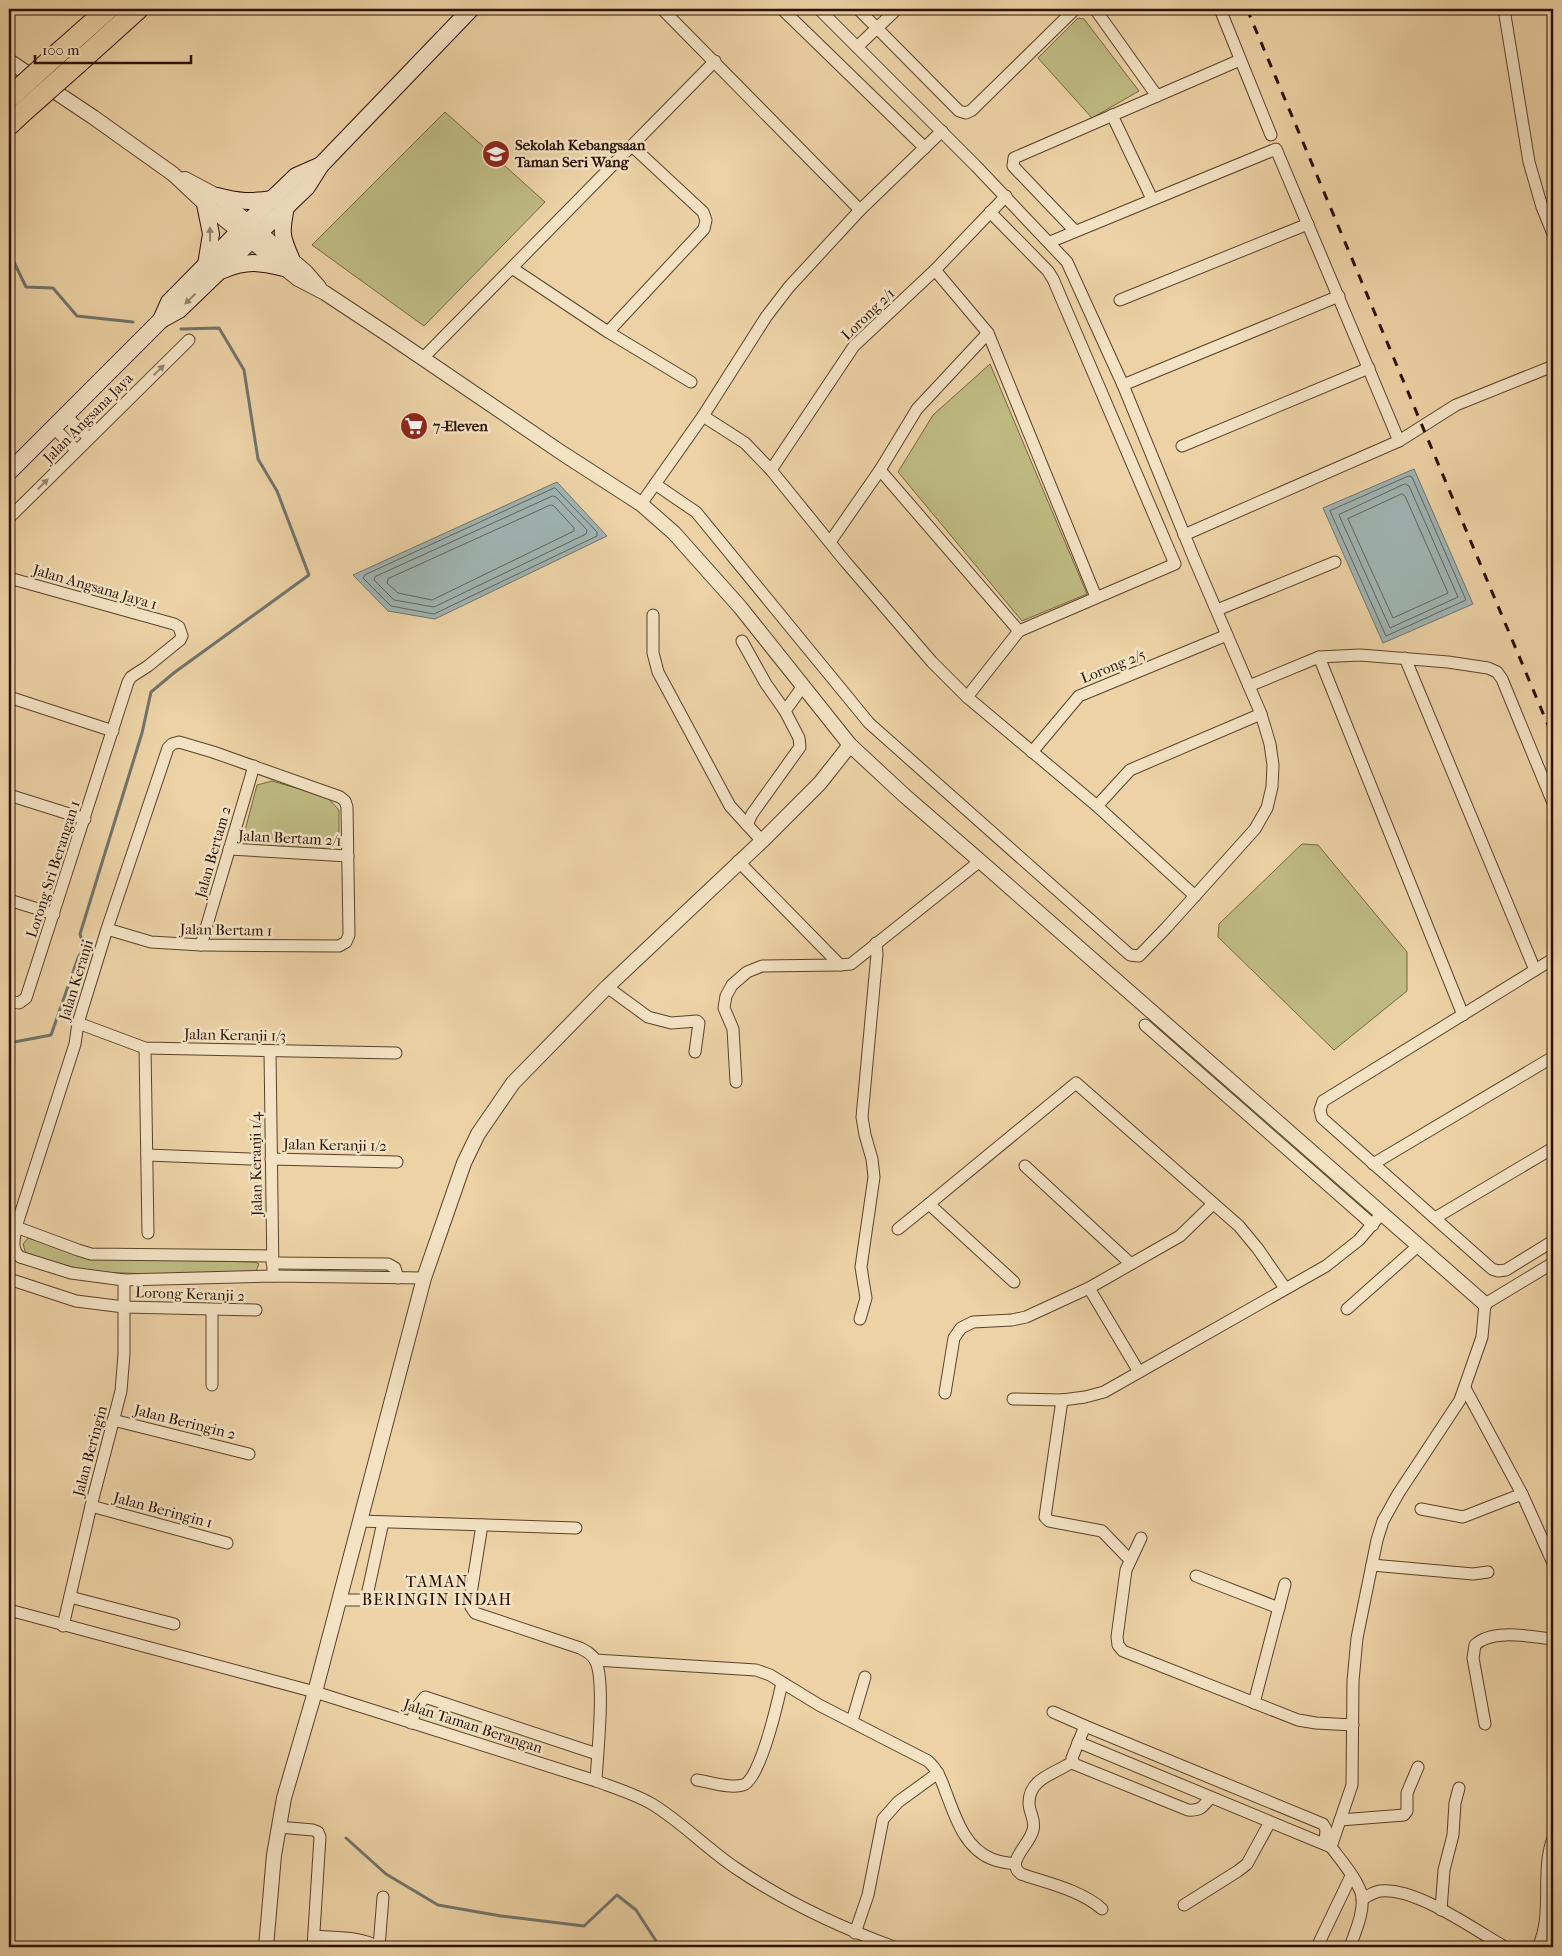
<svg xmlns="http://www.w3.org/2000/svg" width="1562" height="1956" viewBox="0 0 1562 1956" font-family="'IM FELL French Canon',serif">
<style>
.green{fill:#beba81;stroke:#746642}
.water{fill:#9fb4b3;stroke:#71736c}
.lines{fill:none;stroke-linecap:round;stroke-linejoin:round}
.shore{stroke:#65625a;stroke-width:1}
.stream{stroke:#71736c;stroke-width:3}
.minor-casing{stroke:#5b412b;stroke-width:13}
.tertiary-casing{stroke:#5b412b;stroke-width:16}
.secondary-casing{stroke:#2b1102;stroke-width:18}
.motorway-casing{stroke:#2b1102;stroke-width:22}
.minor{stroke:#f3e2c4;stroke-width:11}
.tertiary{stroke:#f3e2c4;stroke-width:14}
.secondary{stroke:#f3e2c4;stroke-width:16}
.motorway{stroke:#ecd2a5;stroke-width:20}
.rail{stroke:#2b1102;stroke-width:3;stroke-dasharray:9 9;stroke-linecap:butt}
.motorway-bridge-casing{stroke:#2b1102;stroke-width:22;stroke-linecap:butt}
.motorway-bridge{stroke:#ecd2a5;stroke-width:20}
.oneway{fill:#99846d}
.labels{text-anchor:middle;stroke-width:5;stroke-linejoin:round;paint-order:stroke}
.poi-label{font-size:15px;font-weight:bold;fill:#2b1102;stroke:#f3e2c4;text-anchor:start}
.street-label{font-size:15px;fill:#2b1102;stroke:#f3e2c4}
.neighbourhood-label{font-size:16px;letter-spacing:1px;fill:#2b1102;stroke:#f3e2c4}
</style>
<rect width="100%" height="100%" fill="#ecd2a5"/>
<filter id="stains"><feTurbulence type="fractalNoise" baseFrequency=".004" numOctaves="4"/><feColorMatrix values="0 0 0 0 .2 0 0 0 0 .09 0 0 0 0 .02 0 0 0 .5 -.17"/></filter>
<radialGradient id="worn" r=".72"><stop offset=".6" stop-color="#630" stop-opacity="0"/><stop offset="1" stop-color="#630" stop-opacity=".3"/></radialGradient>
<g class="green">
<path d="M1078,18L1084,19L1139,91L1092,118L1038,58Z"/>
<path d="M445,112L545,202L424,326L312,245Z"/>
<path d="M990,364L1087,594L1022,621L898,472L933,415Z"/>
<path d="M272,781L327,797L339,810V841L329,850L246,848L243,838L257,785Z"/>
<path d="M1302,844L1318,845L1407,952V991L1334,1050L1218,937L1219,924Z"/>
<path d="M28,1238L92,1258L255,1262L259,1264L256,1271L186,1275L90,1272L26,1254L23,1244Z"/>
</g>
<g class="water">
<path d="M1414,469L1473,604L1383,643L1323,508Z"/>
<path d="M557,482L607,536L435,619L388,611L353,575Z"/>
</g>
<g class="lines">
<g class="shore">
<path d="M1409,476L1412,477L1466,600L1386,636L1330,511Z"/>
<path d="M1405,484L1409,486L1458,597L1390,628L1339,515Z"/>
<path d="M555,488L597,532V536L434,614L391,606L363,578L365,575Z"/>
<path d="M1402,494L1405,496L1448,593L1393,618L1348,519Z"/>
<path d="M553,496L556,497L587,530L586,534L434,607L394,600L374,580L375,577Z"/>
<path d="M551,505L554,506L574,528V531L432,600L398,593L387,583L388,579Z"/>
</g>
<g class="stream">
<path d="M9,256L13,260L26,287L53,288L77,316L133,322"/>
<path d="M9,1043L51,1035L78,958L84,947L80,934L142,733L151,692L175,672L309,575L277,491L258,459L244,370L219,328L181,329"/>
<path d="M346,1838L386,1874L438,1905L501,1916L584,1926L617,1895L636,1910L660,1947"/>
</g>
<g class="minor-casing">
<g id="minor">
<path d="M662,9L860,210"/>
<path d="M782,9L925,148"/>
<path d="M858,9L959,111L966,113L972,110L1075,9"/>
<path d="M1095,9L1157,96"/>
<path d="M1220,9L1271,135"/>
<path d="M1504,9L1529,162L1542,207L1553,234"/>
<path d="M857,47L897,9"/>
<path d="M1112,115L1152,199"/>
<path d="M1075,231L1013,166L1014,158L1240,60"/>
<path d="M1050,242L1276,149L1399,441"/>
<path d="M512,268L608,332L691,382"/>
<path d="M935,270L988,333L1096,597"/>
<path d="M1120,300L1308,224"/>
<path d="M608,332L704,229L706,220L703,212L632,146"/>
<path d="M423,358L715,61"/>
<path d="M1123,385L1339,296"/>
<path d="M65,415L89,438"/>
<path d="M703,416L745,443L771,470L844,560L932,662L967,697L1097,806L1195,896"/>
<path d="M53,427L76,450"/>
<path d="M1182,446L1369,368"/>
<path d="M771,470L854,346L935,270L1006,196"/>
<path d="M880,470L1019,631"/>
<path d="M655,484L696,512L869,723L1130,955L1139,956L1167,927L1255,829L1267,808L1272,787L1273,765L1270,744L1261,714L1193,556L1123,385L1067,262L976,166L819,9"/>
<path d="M641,504L703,416L766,317L789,287L860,210L942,131"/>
<path d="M9,518L189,340"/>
<path d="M1184,535L1399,441L1456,405L1553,366"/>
<path d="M830,542L880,470L917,409L988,333"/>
<path d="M9,578L174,624L179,627L182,636L180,640L148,666L131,677L128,682L26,998L19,1003L9,1001"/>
<path d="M1217,610L1335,562"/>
<path d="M653,615V653L658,672L730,806L762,841"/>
<path d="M742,641L766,684L785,711"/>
<path d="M1319,657L1463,1015"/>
<path d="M1405,658L1535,970"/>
<path d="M1249,686L1319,657L1360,655L1448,662L1488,668L1497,672L1502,679L1553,803"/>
<path d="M9,697L113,731"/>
<path d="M967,697L1019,631L1175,564L1053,279L1048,271L990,212"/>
<path d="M1032,752L1079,696L1227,635"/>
<path d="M9,795L85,819"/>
<path d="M1097,806L1130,770L1261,714"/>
<path d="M747,825L752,814L800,747L799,738L785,711L803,686"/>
<path d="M229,849L348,856"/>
<path d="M738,861L840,965L851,964L980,861"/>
<path d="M9,900L54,914"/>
<path d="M107,929L151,942L201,945L339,946L346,942L349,935L347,807L345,801L340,797L213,752L179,742L172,744L168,748L107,929L78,1023L75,1044L16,1227C15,1239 10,1248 20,1257L71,1273L124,1280L273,1276L424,1278"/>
<path d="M201,945L254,766"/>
<path d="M1553,959L1323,1101L1320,1110L1322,1118L1492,1269L1498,1271L1506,1270L1553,1241"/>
<path d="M607,987L648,1017L671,1023L697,1021L699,1023L695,1052"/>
<path d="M78,1023L145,1048L396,1053"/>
<path d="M1145,1025L1373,1225"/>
<path d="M145,1048L148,1233"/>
<path d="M270,1051L273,1276"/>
<path d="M736,1082L733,1029L724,1008L726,996L732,985L747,972L762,966L840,965"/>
<path d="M147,1155L250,1159"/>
<path d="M271,1159L397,1162"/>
<path d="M1373,1164L1553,1057"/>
<path d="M1025,1166L1131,1264"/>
<path d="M1435,1218L1553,1148"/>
<path d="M16,1227L78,1250L91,1254L272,1256"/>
<path d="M898,1229L929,1204"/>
<path d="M272,1263L388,1264L395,1268L398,1278"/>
<path d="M9,1279L76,1301L124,1307L256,1310"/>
<path d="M1014,1282L929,1204L1076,1083L1239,1226L1258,1249L1285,1288"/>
<path d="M1089,1288L1139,1372"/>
<path d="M1347,1309L1419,1245"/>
<path d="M860,1319L866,1298L861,1267L874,1177L872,1159L865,1135L862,1117L877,954L876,943"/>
<path d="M212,1385V1310"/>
<path d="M1465,1388L1522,1494L1553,1563"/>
<path d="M945,1393L954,1338L961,1328L973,1322L1012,1320L1026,1317L1089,1288L1180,1236L1213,1204"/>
<path d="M1013,1399L1062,1400"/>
<path d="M113,1420L249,1454"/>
<path d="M91,1506L227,1543"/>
<path d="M1421,1509L1463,1517L1522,1494"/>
<path d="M359,1521L576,1528"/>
<path d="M482,1525L470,1600L471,1607L475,1613L580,1648C586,1651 592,1654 595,1660C606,1679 597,1756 596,1781"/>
<path d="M1141,1538L1126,1570L1117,1637L1118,1645L1123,1651L1298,1720L1316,1723L1353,1725"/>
<path d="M1130,1560L1102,1531L1049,1521L1045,1517L1062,1400L1085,1397L1104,1392L1326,1266L1359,1240L1382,1213"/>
<path d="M1372,1565L1473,1574L1488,1572"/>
<path d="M1196,1576L1279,1608"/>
<path d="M70,1597L174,1624"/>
<path d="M339,1600H366L383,1522"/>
<path d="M9,1610L315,1692L596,1781C615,1788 635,1794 652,1804C683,1823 707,1849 737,1869C786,1902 839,1927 894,1947"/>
<path d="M63,1626L91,1506L121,1391L124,1354V1280"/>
<path d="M595,1660L756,1670L770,1675L819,1705L928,1761C937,1769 941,1779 945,1790C955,1816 964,1848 992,1859C999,1862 1007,1863 1015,1864"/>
<path d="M1254,1703L1285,1584"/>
<path d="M1053,1712L1085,1726"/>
<path d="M852,1721L865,1677"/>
<path d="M411,1723L417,1707L425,1697L597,1754"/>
<path d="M1485,1724L1473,1658L1475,1645C1492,1628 1532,1637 1553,1639"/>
<path d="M1078,1742L1331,1847C1340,1859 1360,1882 1362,1897C1364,1913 1355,1932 1350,1947"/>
<path d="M1072,1762C1055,1774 1029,1778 1029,1803C1029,1813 1036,1819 1033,1830C1030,1842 1018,1851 1015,1864L1017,1870L1021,1874C1047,1883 1081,1890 1102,1909"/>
<path d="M697,1780C711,1782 730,1789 743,1785C760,1781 778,1701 782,1683"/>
<path d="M1210,1798C1203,1807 1200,1811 1188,1810L1074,1764L1072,1758L1085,1726L1323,1824L1326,1829L1325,1844"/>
<path d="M1340,1820L1404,1815L1407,1811V1793L1418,1767"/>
<path d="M278,1827L313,1830L318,1832L320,1837L313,1947"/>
<path d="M1331,1847L1352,1785L1353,1681L1357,1638L1377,1540L1383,1521L1398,1494L1460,1400L1482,1337L1485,1304L1553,1263"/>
<path d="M1362,1899C1368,1896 1374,1892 1380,1891C1416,1887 1473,1929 1505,1947"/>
<path d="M1184,1905L1238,1871L1247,1864L1270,1822"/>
<path d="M1441,1910L1444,1870L1453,1835L1455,1803L1459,1788"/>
<path d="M855,1933L868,1895L883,1819L898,1802L938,1773"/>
<path d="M314,1936C335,1938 360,1936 378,1947"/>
<path d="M379,1947L383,1897"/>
<path d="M1317,1947L1351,1876"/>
<path d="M1538,1947C1554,1914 1540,1873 1553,1838"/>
</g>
</g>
<g class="tertiary-casing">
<g id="tertiary">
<path d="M9,61L93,117L173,174L205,204L298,279L325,293L387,334L562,453L641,504L674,533L740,607L850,745L905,796L980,861L1485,1304"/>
<path d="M185,179L217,196L306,272L319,287"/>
<path d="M266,1947L274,1855L284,1798L315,1692L424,1278L464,1163L478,1134L513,1083L607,987L762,841L820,783L850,745"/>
</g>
</g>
<g class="secondary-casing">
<g id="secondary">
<path d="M217,196C239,202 251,202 273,199"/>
<path d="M205,204L211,234L206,265"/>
<path d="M286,207C281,232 281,236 291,258"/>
<path d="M223,270C247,260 259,262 284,268"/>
<path d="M161,320L169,302L248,222L296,176L321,165"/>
<path d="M9,472L161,320L179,310L307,187L321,165L471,9"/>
</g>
</g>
<g class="motorway-casing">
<g id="motorway">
<path d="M63,49L108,9"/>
<path d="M77,64L138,9"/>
<path d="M9,125L24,111"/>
</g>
</g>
<use href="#minor" class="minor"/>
<use href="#tertiary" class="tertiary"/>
<use href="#secondary" class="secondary"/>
<use href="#motorway" class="motorway"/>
<path class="rail" d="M1247,9L1553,737"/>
<g class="motorway-bridge-casing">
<g id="motorway-bridge">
<path d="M11,96L63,49"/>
<path d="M24,111L77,64"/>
</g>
</g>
<use href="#motorway-bridge" class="motorway-bridge"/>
</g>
<defs><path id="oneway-solid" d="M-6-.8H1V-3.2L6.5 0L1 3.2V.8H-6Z" transform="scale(1.25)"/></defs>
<g class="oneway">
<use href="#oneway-solid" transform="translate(210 234) rotate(-91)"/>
<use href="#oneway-solid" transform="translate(190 299) rotate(136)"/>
<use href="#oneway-solid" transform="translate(159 370) rotate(-45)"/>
<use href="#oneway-solid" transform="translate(43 484) rotate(-45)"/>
</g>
<defs>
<g id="school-disc" transform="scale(1.4375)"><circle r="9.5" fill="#8f2418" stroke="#f3e2c4"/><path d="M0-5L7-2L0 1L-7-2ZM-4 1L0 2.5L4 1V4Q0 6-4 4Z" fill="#fff"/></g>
<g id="supermarket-disc" transform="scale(1.4375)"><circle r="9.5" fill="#8f2418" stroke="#f3e2c4"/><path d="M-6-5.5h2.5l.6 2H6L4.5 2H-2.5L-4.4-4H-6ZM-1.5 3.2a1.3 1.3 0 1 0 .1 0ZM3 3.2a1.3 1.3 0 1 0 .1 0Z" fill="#fff"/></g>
</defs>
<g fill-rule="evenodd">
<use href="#school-disc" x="496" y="154"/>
<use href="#supermarket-disc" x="414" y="426"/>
</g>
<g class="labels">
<g class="poi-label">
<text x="515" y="150">Sekolah Kebangsaan<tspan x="515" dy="17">Taman Seri Wang</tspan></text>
<text x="433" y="431">7-Eleven</text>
</g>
<g class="street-label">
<text transform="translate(868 314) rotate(-44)" y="5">Lorong 2/1</text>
<text transform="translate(88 418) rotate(-45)" y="5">Jalan Angsana Jaya</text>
<text transform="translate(95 587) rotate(16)" y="5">Jalan Angsana Jaya 1</text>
<text transform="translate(1113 666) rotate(-22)" y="5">Lorong 2/5</text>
<text transform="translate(290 838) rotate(3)" y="5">Jalan Bertam 2/1</text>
<text transform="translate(213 852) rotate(-74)" y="5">Jalan Bertam 2</text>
<text transform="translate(53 869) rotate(-72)" y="5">Lorong Sri Berangan 1</text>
<text transform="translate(226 930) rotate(1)" y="5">Jalan Bertam 1</text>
<text transform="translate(76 980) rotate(-73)" y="5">Jalan Keranji</text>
<text transform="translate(235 1035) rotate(1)" y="5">Jalan Keranji 1/3</text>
<text transform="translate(335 1145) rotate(1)" y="5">Jalan Keranji 1/2</text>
<text transform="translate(256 1164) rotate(-91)" y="5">Jalan Keranji 1/4</text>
<text transform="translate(190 1294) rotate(2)" y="5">Lorong Keranji 2</text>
<text transform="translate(185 1422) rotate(14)" y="5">Jalan Beringin 2</text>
<text transform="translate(90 1451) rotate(-75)" y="5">Jalan Beringin</text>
<text transform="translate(163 1510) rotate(15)" y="5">Jalan Beringin 1</text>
<text transform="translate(473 1726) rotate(18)" y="5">Jalan Taman Berangan</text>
</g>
<g class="neighbourhood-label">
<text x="437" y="1587">TAMAN<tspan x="437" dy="18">BERINGIN INDAH</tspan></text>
</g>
</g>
<rect width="1562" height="1956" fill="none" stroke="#ecd2a5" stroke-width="30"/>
<rect x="10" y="10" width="1542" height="1936" fill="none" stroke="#2b1102" stroke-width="2.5"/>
<rect x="15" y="15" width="1532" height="1926" fill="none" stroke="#2b1102"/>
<path d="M35 55v8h156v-8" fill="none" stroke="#2b1102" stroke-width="2.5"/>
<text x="42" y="55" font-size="15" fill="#2b1102" stroke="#f3e2c4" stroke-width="4" paint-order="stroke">100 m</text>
<rect width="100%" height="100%" filter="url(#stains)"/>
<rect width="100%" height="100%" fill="url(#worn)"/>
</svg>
